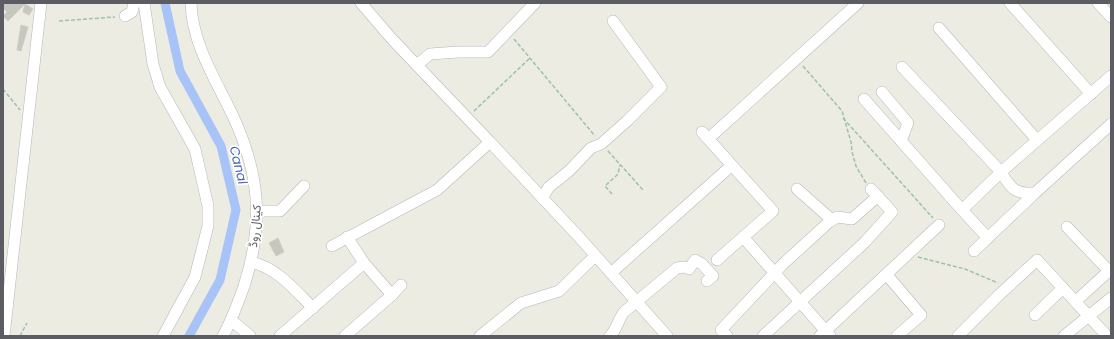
<svg xmlns="http://www.w3.org/2000/svg" width="1114" height="339" viewBox="0 0 1114 339" font-family="Poppins,Vazirmatn,sans-serif">
<style>
.lines{fill:none;stroke-linecap:round;stroke-linejoin:round}
.canal{stroke:#a8c3f7;stroke-width:9}
.building{fill:#c8c7bf;stroke:#d0cfc2}
.minor-casing{stroke:#b5b7bc;stroke-width:12}
.path{stroke:#9bc2af;stroke-width:1.5;stroke-dasharray:4 2;stroke-linecap:butt}
.minor{stroke:#fff;stroke-width:11}
.labels{text-anchor:middle;stroke-width:3.5;stroke-linejoin:round;paint-order:stroke}
.street-label{font-size:12px;fill:#5b5d62;stroke:#fff}
.water-label{font-size:13px;font-style:italic;fill:#4d69b8;stroke:#fff}
</style>
<rect width="100%" height="100%" fill="#ecece3"/>
<g class="lines">
<path class="canal" d="M165,3L180,71L221,146L236,210L220,280L189,336"/>
</g>
<g class="building">
<path d="M3,3H26L8,21L3,16L7,12L3,8Z"/>
<path d="M25,4L33,9L29,15L23,12Z"/>
<path d="M21,25L28,27L21,51L17,50Z"/>
<path d="M278,238L284,252L276,256L269,243Z"/>
</g>
<g class="lines">
<g class="minor-casing">
<g id="minor">
<path d="M144,3L153,64L160,87L195,149L208,206V226L195,277L163,336"/>
<path d="M191,3C192,44 216,80 233,116C260,175 264,224 244,286C238,303 232,320 223,336"/>
<path d="M361,3L391,38L490,142"/>
<path d="M1010,3L1091,94"/>
<path d="M1098,3L1111,17"/>
<path d="M125,16L132,12L134,3"/>
<path d="M939,28L1037,140"/>
<path d="M417,65L430,54L458,52H488L535,3"/>
<path d="M902,67L1001,172C1011,189 1015,194 1035,193L1111,124"/>
<path d="M882,92L908,123L901,141"/>
<path d="M864,99L962,210"/>
<path d="M702,132L773,211L717,260"/>
<path d="M708,139L858,3"/>
<path d="M797,189L832,220"/>
<path d="M542,198L549,187L569,171L591,148L601,144L627,121L661,87L613,21"/>
<path d="M258,211H280L304,186"/>
<path d="M1067,227L1109,271"/>
<path d="M347,237L364,263L392,295L401,285"/>
<path d="M743,237L830,336"/>
<path d="M988,238L962,210L1001,172L1111,76"/>
<path d="M332,246L437,190L490,142L579,237L667,336"/>
<path d="M974,251L1035,193"/>
<path d="M251,262C277,268 294,289 313,308"/>
<path d="M611,273L731,166"/>
<path d="M887,275L921,315L897,336"/>
<path d="M1076,301L1111,269"/>
<path d="M1035,315L1063,288"/>
<path d="M230,323L236,324L250,336"/>
<path d="M4,336L41,3"/>
<path d="M280,336L364,263"/>
<path d="M345,336L392,295"/>
<path d="M480,336L521,303L559,291L595,256"/>
<path d="M610,336C617,329 618,320 624,312L677,268L684,267L689,269L695,260L702,264L713,276L707,281"/>
<path d="M727,336L721,330L783,264L829,222L837,217L852,219L878,196"/>
<path d="M763,336L865,242L892,212L871,189"/>
<path d="M820,336L939,225"/>
<path d="M958,336L1000,294L1037,260L1107,336"/>
<path d="M1064,336L1111,298"/>
</g>
</g>
<g class="path">
<path d="M59,21L115,17"/>
<path d="M514,39L595,136"/>
<path d="M803,66L842,111L851,142L852,152L856,166L866,183"/>
<path d="M3,89L20,110"/>
<path d="M474,111L530,58"/>
<path d="M843,118L933,218"/>
<path d="M608,151L643,190"/>
<path d="M612,194L605,186L618,174L620,165"/>
<path d="M918,257L965,269L998,283"/>
<path d="M20,336L27,323"/>
</g>
<use href="#minor" class="minor"/>
</g>
<g class="labels">
<g class="street-label">
<text transform="translate(255 226) rotate(-85)" y="4">کینال روڈ</text>
</g>
<g class="water-label">
<text transform="translate(239 165) rotate(76)" y="5">Canal</text>
</g>
</g>
<rect width="1114" height="339" fill="none" stroke="#5b5d62" stroke-width="8"/>
</svg>
